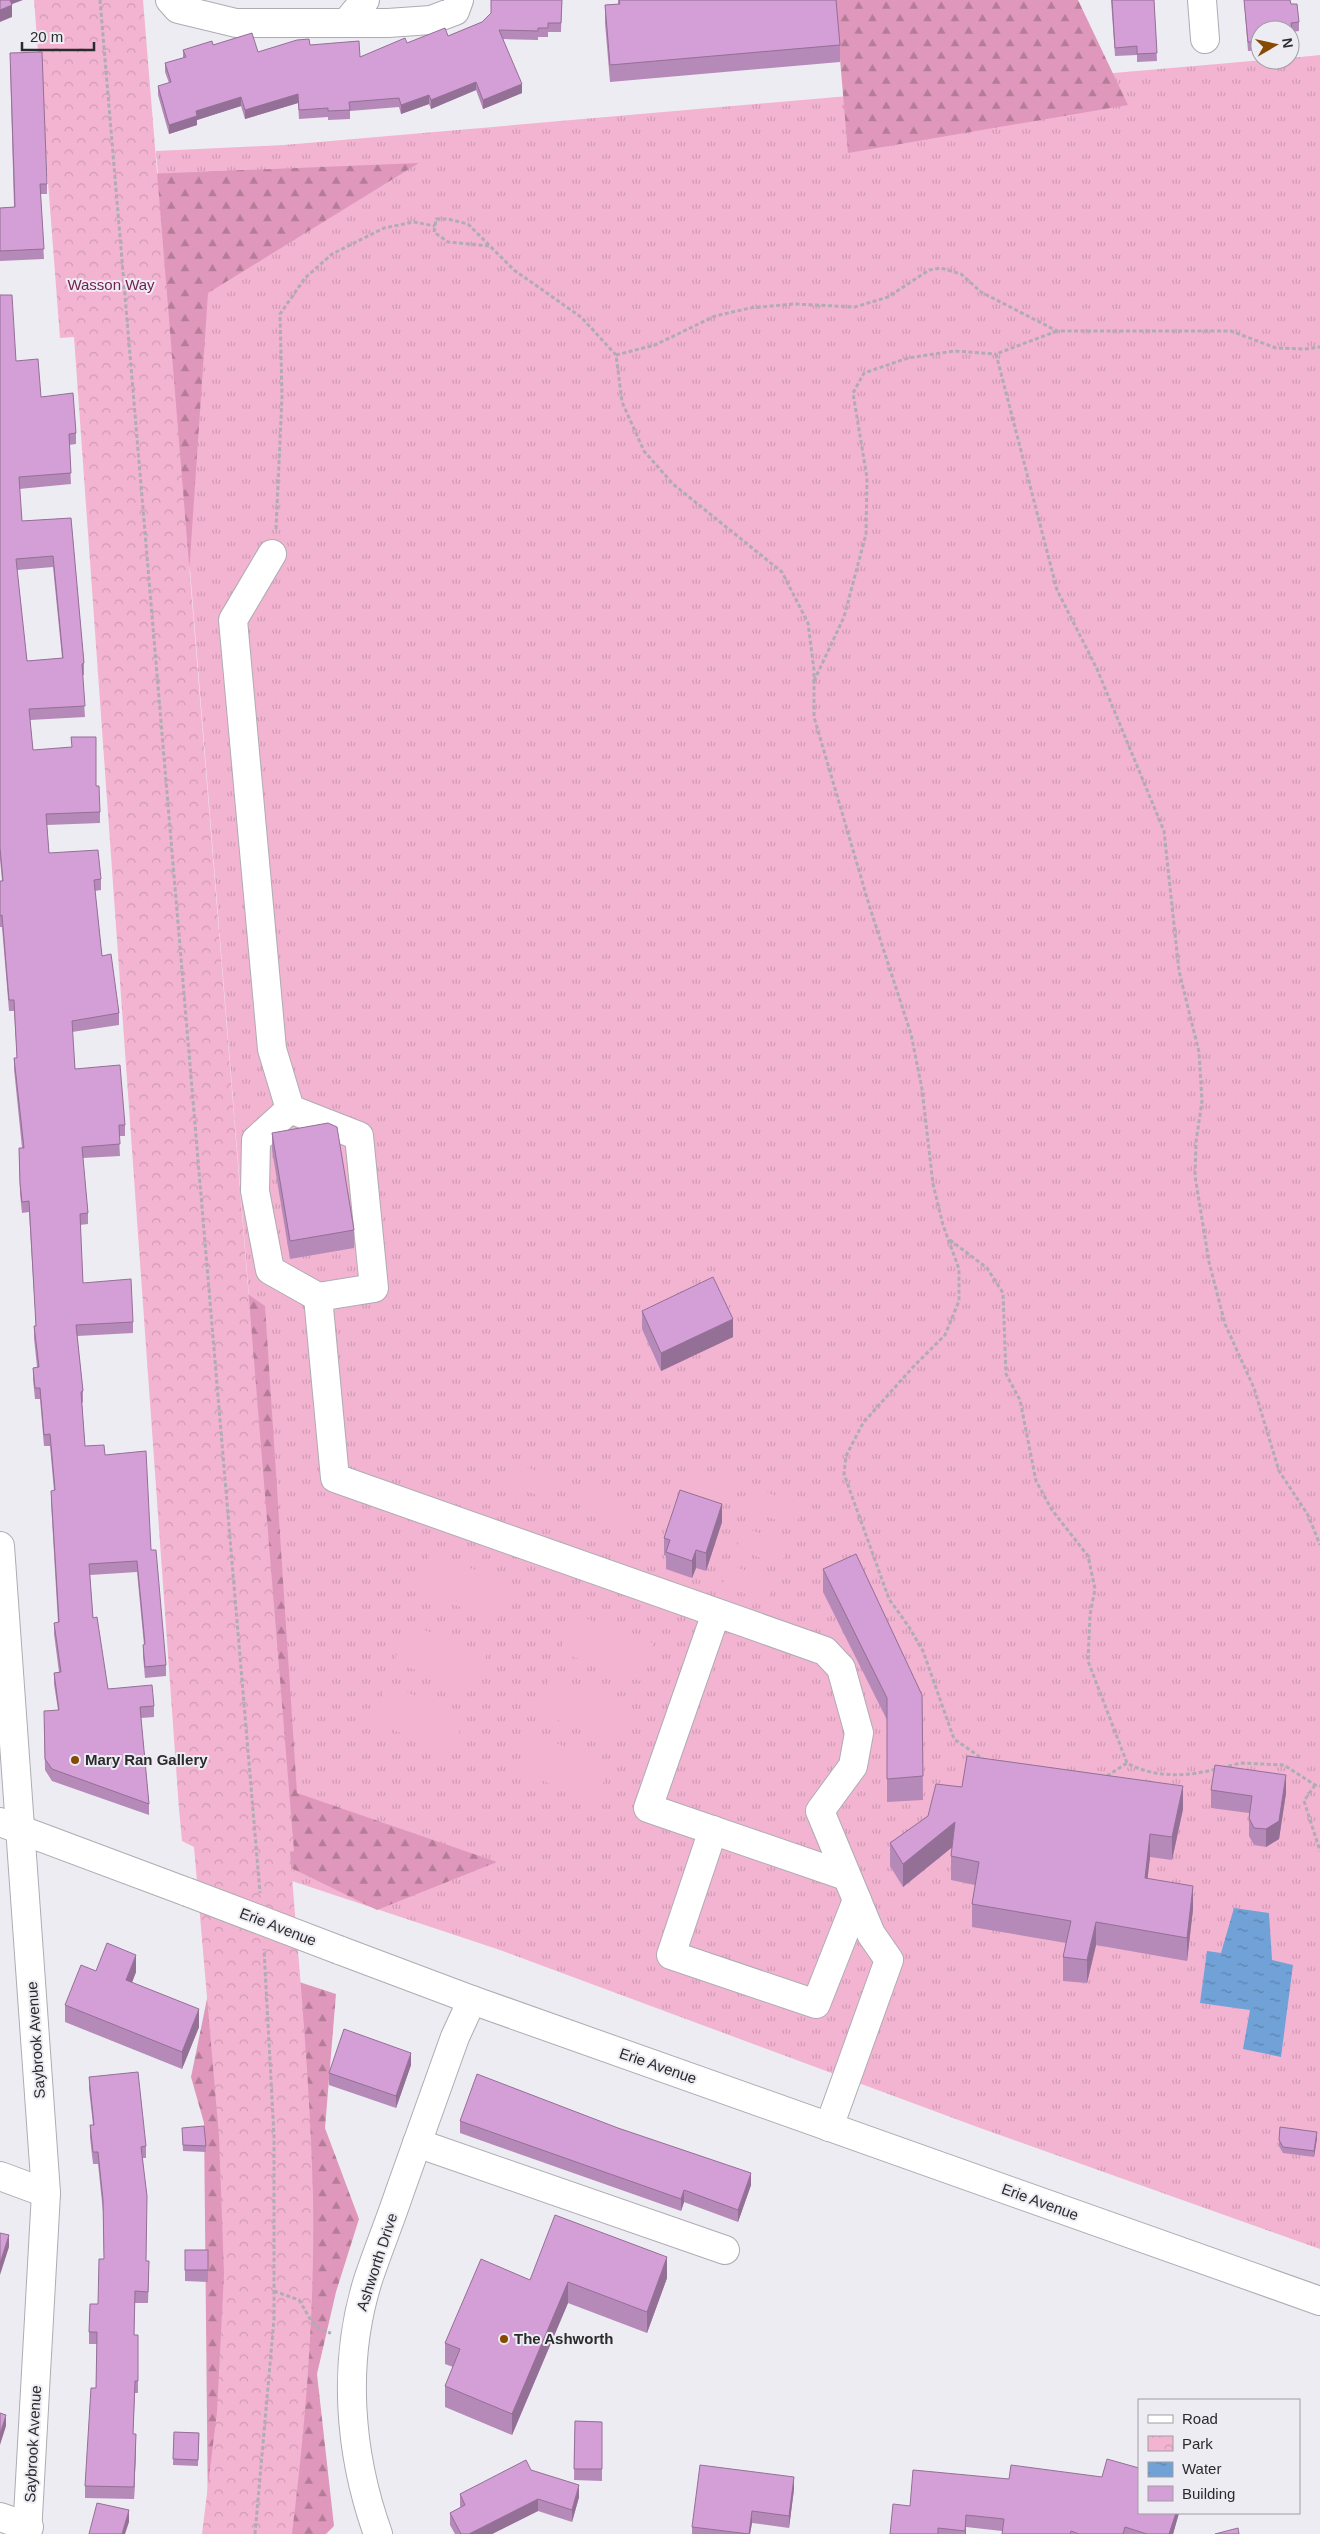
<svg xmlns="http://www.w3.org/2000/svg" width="1320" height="2534" viewBox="0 0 1320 2534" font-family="Helvetica,sans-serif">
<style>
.grass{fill:url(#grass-tufts)}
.forest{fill:url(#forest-firs)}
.park{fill:url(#park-crowns)}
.garden{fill:#f3b4d2}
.water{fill:url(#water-ripples)}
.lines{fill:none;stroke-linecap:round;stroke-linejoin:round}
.minor-casing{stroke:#aeacb3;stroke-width:30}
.path{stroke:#afadb2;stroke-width:3;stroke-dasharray:4 2.5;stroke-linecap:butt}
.minor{stroke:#fff;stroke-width:28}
.minor-bridge-casing{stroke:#aeacb3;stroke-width:30;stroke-linecap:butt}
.minor-bridge{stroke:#fff;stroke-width:28}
.wall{fill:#b589b8;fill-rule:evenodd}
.shaded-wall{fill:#946f96}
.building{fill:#d39fd6;stroke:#946f96;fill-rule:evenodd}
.poi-dot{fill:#864a03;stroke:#eeecf3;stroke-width:2}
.labels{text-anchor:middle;stroke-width:4;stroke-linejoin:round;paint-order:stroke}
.park-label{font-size:15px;fill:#742252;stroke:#eeecf3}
.poi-label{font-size:15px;font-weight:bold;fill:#2b2a2c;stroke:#eeecf3;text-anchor:start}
.street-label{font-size:15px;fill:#2b2a2c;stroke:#eeecf3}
</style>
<defs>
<pattern id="grass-tufts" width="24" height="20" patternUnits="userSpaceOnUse" patternTransform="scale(1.25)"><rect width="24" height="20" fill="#f3b4d2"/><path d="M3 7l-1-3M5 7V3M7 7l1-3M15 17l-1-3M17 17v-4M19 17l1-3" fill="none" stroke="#d09bb4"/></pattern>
<pattern id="forest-firs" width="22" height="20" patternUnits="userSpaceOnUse" patternTransform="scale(1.25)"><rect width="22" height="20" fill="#df98bb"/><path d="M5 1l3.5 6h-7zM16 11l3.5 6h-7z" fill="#b57c98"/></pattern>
<pattern id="park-crowns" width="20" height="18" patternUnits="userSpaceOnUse" patternTransform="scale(1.25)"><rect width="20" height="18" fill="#f3b4d2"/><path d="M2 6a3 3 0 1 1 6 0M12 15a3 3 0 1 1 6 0" fill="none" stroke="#d09bb4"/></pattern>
<pattern id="water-ripples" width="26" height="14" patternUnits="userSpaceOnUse" patternTransform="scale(1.25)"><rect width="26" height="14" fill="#70a1d7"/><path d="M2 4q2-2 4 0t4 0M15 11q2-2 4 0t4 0" fill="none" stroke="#5c83af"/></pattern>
</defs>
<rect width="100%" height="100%" fill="#eeecf3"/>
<path class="grass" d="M1320,55V2249L980,2128L497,1949L292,1881L289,1851H294L156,151L284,145L1263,60H1290V58Z"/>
<g class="forest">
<path d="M835,0H1078L1128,105L848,153Z"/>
<path d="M419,163L208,293L179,722L146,174Z"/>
<path d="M224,1277L265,1306L297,1793L497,1862L377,1910L273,1859Z"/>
<path d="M216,1955L336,1994L325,2128L359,2219L336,2292L317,2374L334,2526L326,2534H205L208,2520L204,2123L191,2077Z"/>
</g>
<path class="park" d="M34,0H143L294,1851L290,1852C299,1966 310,2080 313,2195C315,2308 306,2421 292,2534H202L217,2412L224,2274L219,2136L194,1847L182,1841L179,1809L74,337L60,338Z"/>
<g class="garden">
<path d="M511,1462L557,1478L549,1499L504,1483Z"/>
<path d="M688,1464L734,1481L725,1503L680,1486Z"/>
<path d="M586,1489L632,1506L624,1526L579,1509Z"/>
<path d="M757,1489L803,1506L795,1527L750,1510Z"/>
<path d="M744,1528L789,1543L781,1565L736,1549Z"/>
<path d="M430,1554L510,1582L497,1620L417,1591Z"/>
<path d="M730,1565L775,1581L767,1602L722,1585Z"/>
<path d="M573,1614L653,1643L640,1681L560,1652Z"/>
<path d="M407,1624L487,1653L474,1691L394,1662Z"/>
<path d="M551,1676L632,1705L618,1742L538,1713Z"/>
<path d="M386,1685L466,1714L452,1752L372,1722Z"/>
<path d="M530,1734L610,1763L597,1801L516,1771Z"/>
</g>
<path class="water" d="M1234,1908L1269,1913L1272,1960L1293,1965L1281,2057L1243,2049L1250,2010L1200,2003L1207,1951L1221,1953Z"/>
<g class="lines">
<g class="minor-casing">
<g id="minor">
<path d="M170,0L178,9L236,23H388L431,20L455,11L459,0"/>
<path d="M1202,0L1205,39"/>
<path d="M346,23L365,0"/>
<path d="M272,554L233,620L272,1049L290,1109L359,1136L374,1288L318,1297L335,1478L825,1651L841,1668L859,1733L853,1766L820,1811L871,1934L889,1960L829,2127"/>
<path d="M290,1109L256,1140L255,1191L270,1270L318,1297"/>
<path d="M0,1546L46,2193L27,2534"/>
<path d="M716,1613L648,1808L846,1876"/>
<path d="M0,1822L187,1892"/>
<path d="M713,1830L671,1955L816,2004L857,1900"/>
<path d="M339,1950L472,2000L1320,2301"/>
<path d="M417,2143L725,2250"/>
<path d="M0,2176L46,2193"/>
<path d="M0,2517L29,2527"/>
<path d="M378,2534C349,2453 342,2363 368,2280C378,2250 390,2221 400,2191C419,2139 437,2088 455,2037L472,2000"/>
</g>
</g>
<g class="path">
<path d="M100,0L260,1893"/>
<path d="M489,246L448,242L434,232L436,219H448L468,224L514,270L581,317L616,355L622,402L644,451L673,484L782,572L808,623L814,670V717L870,908L911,1034L922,1089L933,1184L943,1225L959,1269V1301L945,1335L913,1367L863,1423L846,1456L844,1474L889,1599L909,1627L923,1651L954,1739L983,1759"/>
<path d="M1057,331L996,354L1057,590L1097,669L1164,831L1179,971L1199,1052L1202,1101L1196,1142L1195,1176L1209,1262L1225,1324L1254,1388L1279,1471L1308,1515L1320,1545"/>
<path d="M616,355L655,345L715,316L750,308L794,304L855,307L888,297L929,270L941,268L961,274L981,292L1057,331H1231L1276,348L1305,349L1320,347"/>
<path d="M276,529L282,397L280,314L305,278L332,254L384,228L414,222L435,226"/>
<path d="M814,681L844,617L866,534L867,478L853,393L864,373L908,358L954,351L996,354"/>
<path d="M950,1240L987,1268L1003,1293L1006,1374L1020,1400L1036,1481L1052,1510L1088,1556L1095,1589L1090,1615L1088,1661L1127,1763C1154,1778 1187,1777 1216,1769"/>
<path d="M1222,1768L1240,1763L1284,1765L1315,1785L1320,1786"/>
<path d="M1107,1776L1127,1763"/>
<path d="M1315,1785L1304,1801L1320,1851"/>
<path d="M274,2291L299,2300C310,2317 311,2328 331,2333"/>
<path d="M255,2534L274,2319V2136L264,1949"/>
</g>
<use href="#minor" class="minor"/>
<g class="minor-bridge-casing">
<path id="minor-bridge" d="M187,1892L339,1950"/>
</g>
<use href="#minor-bridge" class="minor-bridge"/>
</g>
<g class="wall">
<path d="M562,0L561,32H548V37H538V40L503,39L522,93L483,109L476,90L431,109L429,104L401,114L399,107L350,111V119L328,120V117L299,119L298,103L245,119L241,106L197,120V125L169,134L158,95V86L169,83L165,72V63L183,58V50L213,45L258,52L310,45L360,57L407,43L448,36L482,22L491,13Z"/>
<path d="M618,0H836L840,45V62L610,82L605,23V5L618,4Z"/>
<path d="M1111,0H1154L1157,61L1137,62V55L1115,56Z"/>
<path d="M1244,0H1290L1291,4L1299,22V31L1292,32L1293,47H1290V30H1260V50L1248,51Z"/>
<path d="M10,63L47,184V194H40L44,259L0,261V208L14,207Z"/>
<path d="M0,295L16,361L41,397L76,433V444L69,445L71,484L19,489L22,521L71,518L84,663V675H82L85,717L30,720L33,750L96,786L100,812V823L47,825L49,853L101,879V890L95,891L102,956L119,1013V1025L72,1032L75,1069L125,1125V1136H119L120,1156L83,1158L88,1213V1224L80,1225L83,1283L133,1322V1333L77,1336L83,1391V1402L82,1403L85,1446L105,1455L151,1550L166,1665V1676L145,1678L143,1656V1645H144L137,1572L90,1575L93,1618L108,1689L154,1706V1717L141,1718L149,1804V1815L52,1781L45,1770L44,1722L58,1710L54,1684V1673L59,1672L54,1634V1623H58L51,1502V1491H54L50,1446H44L40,1399H35L33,1379V1368L37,1367L34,1338V1326H36L29,1212L22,1213L20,1194L19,1148H22L14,1069V1058H17L14,1011H9L2,927H0V881H2L0,859ZM53,567L62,658L27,661L17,570Z"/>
<path d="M272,1133L354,1230V1248L290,1259L272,1150Z"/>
<path d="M642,1311L733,1337L661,1371L642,1329Z"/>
<path d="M722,1522L706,1571L696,1568L692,1578L666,1569V1556L664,1555V1538Z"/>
<path d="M823,1569L922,1695L923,1800L887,1802V1720L823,1592Z"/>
<path d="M1211,1790L1286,1793L1279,1839L1266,1847L1254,1845L1249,1836V1813L1211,1808Z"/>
<path d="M1183,1809L1172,1860L1150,1857L1147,1879L1193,1909L1187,1961L1096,1945L1087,1983L1063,1981V1957L1066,1943L972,1927V1904L975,1885L951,1880V1856L952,1847L903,1887L890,1866V1843L928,1816Z"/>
<path d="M96,1971L136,1972L132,1982L199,2027L182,2069L65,2022V2005Z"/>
<path d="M411,2065L396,2108L329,2085V2073Z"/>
<path d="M89,2077L146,2146V2158H143L146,2261L149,2273L148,2303H135L134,2335L138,2347V2393H135L133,2434L136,2446L134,2499L85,2498V2486L96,2388L97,2344H89V2332L98,2304L104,2259L103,2212L98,2164H93L90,2137V2125H93L89,2089Z"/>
<path d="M460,2121L751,2185L738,2222L684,2202L681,2211L460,2133Z"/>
<path d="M182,2134L206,2146V2152L183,2151Z"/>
<path d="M1317,2138L1314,2157L1283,2153L1279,2146V2140Z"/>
<path d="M185,2250H208V2282L185,2281Z"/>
<path d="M667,2278L647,2333L568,2303L512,2435L445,2407V2386L453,2367L445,2364V2343L530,2280Z"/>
<path d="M575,2421L602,2422V2481L574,2480Z"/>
<path d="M174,2432L199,2433L198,2466L173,2465Z"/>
<path d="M531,2470L579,2497L572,2522L538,2511L492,2534H455L450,2525V2513L461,2508L460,2506V2494Z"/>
<path d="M794,2489L789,2528L752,2523L750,2534H692V2527Z"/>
<path d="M910,2506L1139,2513H1179L1173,2534H1002V2531L966,2527V2534H890Z"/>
</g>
<g class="shaded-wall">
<path d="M7,0H23L7,6Z"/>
<path d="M12,5V17L0,22V10Z"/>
<path d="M476,82V90L431,109V100Z"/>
<path d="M522,84V93L483,109V100Z"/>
<path d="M298,94V103L245,119V110Z"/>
<path d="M429,95V104L401,114V105Z"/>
<path d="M241,97V106L197,120V125L169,134V125L196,111Z"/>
<path d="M733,1319V1337L661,1371V1353Z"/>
<path d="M722,1504V1522L706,1571V1553Z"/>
<path d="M696,1550V1568L692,1578V1561Z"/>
<path d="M1286,1775V1793L1279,1839L1266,1847V1829Z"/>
<path d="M1183,1786V1809L1172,1860V1837Z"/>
<path d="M955,1822V1845L903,1887V1864Z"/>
<path d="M1150,1834V1857L1145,1901V1878Z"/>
<path d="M1193,1886V1909L1187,1961V1938Z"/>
<path d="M1096,1922V1945L1087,1983V1960Z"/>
<path d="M136,1955V1972L126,1998V1980Z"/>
<path d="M199,2009V2027L182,2069V2052Z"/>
<path d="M411,2053V2065L396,2108V2096Z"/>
<path d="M1317,2132V2138L1314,2157V2151Z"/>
<path d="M751,2173V2185L738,2222V2210Z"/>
<path d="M684,2190V2202L681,2211V2199Z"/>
<path d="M9,2235V2247L0,2275V2263Z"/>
<path d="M667,2257V2278L647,2333V2312Z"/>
<path d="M568,2282V2303L512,2435V2414Z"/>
<path d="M6,2415V2426L0,2445V2434Z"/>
<path d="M136,2434V2446L134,2499V2487Z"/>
<path d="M794,2477V2489L789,2528V2516Z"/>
<path d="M579,2485V2497L572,2522V2510Z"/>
<path d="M538,2499V2511L492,2534H469Z"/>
<path d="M129,2510V2522L125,2534H122Z"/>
<path d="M752,2511V2523L750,2534H749Z"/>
<path d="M1176,2513H1179L1173,2534H1169Z"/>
<path d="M966,2515V2534H965Z"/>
</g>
<g class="building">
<path d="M0,0H10L12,5L0,10Z"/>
<path d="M491,0H562L561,23H548V28H538V31L499,30L522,84L483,100L476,82L431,100L429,95L401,105L399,98L349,102L350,110L328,111V108L299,110L298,94L245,110L241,97L196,111L197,116L169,125L158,86L171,82L165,63L186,57L183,50L212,41L213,45L252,33L258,52L297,40L309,39L310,45L359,41L360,57L405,38L407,43L445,28L448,36L482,22L491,13Z"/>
<path d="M619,0H836L840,45L610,65L605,5L620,4Z"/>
<path d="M1112,0H1154L1157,53L1137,54V46L1115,48Z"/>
<path d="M1244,0H1290L1291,4H1297L1299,22L1291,23L1293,38H1290V30H1260V41L1248,42Z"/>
<path d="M42,52L47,184H40L44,249L0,251V208L15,207L10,53Z"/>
<path d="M0,295H12L16,361L38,359L41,397L73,393L76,433L69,434L71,473L19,477L22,521L71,518L84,663L82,664L85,706L29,709L33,750L72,747L71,737H96V786H99L100,812L46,814L49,853L98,850L101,879L94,880L102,956L111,954L119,1013L72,1021L75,1069L120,1065L125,1125H119L120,1144L82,1147L88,1213L80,1214L83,1283L131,1279L133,1322L76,1325L83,1391L81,1392L85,1446L104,1445L105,1455L146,1451L151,1550H156L166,1665L145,1667L143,1645L145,1644L137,1561L89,1564L93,1618L97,1617L108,1689L152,1685L154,1706L140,1707L149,1804L52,1769L45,1759L44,1711L59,1710L54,1673L61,1672L54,1623L59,1622L51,1491L55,1490L50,1434L44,1435L40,1388H35L33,1368L39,1367L34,1326H36L29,1201L22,1202L20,1183L19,1148H24L14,1058H17L14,1000H9L2,915L0,916V881H3L0,848ZM53,556L63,658L27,661L16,559Z"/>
<path d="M328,1123L337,1127L354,1230L290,1241L272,1133Z"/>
<path d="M713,1277L733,1319L661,1353L642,1311Z"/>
<path d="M680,1490L722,1504L706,1553L696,1550L692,1561L666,1552L670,1540L664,1538Z"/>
<path d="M856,1554L922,1695L923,1776L887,1779V1698L823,1569Z"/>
<path d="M967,1756L1183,1786L1172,1837L1150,1834L1145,1878L1193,1886L1187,1938L1096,1922L1087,1960L1063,1957L1071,1921L972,1904L979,1862L951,1856L955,1822L903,1864L890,1843L928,1816L936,1784L962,1787Z"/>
<path d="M1215,1765L1286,1775L1279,1821L1266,1829L1254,1828L1249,1818L1252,1796L1211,1790Z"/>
<path d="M107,1943L136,1955L126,1980L199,2009L182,2052L65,2005L81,1965L96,1971Z"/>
<path d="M344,2029L411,2053L396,2096L329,2073Z"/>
<path d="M138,2072L146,2146L141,2147L147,2196L146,2261H149L148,2292L135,2291L134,2335H138V2381H135L133,2434H136L134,2487L85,2486L91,2388H96L97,2332H89L90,2304H98L99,2259H104L103,2200L98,2152H93L90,2125H94L89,2077Z"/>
<path d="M477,2074L618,2128L751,2173L738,2210L684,2190L681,2199L460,2121Z"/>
<path d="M204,2126L206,2146L183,2145L182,2128Z"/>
<path d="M1280,2127L1317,2132L1314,2151L1283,2147L1279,2140Z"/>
<path d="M555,2215L667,2257L647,2312L568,2282L512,2414L445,2386L460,2349L445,2343L481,2259L530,2280Z"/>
<path d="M0,2233L9,2235L0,2263Z"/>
<rect x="185" y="2250" width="23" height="20"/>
<path d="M0,2413L6,2415L0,2434Z"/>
<path d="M575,2421L602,2422V2469H574Z"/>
<path d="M174,2432L199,2433L198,2460L173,2459Z"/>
<path d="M1107,2459L1139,2468V2513H1176L1169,2534H1147L1125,2527L1123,2534H1079L1071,2531L1070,2534H1002L1004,2519L966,2515L965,2531L938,2528V2534H890L893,2504L910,2506L913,2470L1009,2479L1011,2465L1102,2477Z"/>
<path d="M526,2460L531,2470L579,2485L572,2510L538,2499L469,2534H461L450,2513L465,2505L460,2494Z"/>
<path d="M700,2465L794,2477L789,2516L752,2511L749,2534L692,2527Z"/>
<path d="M97,2503L129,2510L122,2534H89Z"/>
<path d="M1238,2528L1239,2534H1215Z"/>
</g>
<g class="poi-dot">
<circle cx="75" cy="1760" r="5"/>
<circle cx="504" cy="2339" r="5"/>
</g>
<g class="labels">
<g class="park-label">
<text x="111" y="290">Wasson Way</text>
</g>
<g class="poi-label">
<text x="85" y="1765">Mary Ran Gallery</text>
<text x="514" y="2344">The Ashworth</text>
</g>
<g class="street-label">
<text transform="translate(278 1927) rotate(21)" y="5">Erie Avenue</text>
<text transform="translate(36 2040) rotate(-94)" y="5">Saybrook Avenue</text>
<text transform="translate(658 2066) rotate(19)" y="5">Erie Avenue</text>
<text transform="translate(1040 2202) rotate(20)" y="5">Erie Avenue</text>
<text transform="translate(377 2262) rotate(-72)" y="5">Ashworth Drive</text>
<text transform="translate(33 2444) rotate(-87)" y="5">Saybrook Avenue</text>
</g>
</g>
<rect x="1138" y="2399" width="162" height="115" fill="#eeecf3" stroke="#a09ea3"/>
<rect x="1148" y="2415" width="25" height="8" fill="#ffffff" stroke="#a09ea3"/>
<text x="1182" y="2424" font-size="15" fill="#2b2a2c">Road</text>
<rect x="1148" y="2436" width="25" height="15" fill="url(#park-crowns)" stroke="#a09ea3"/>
<text x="1182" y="2449" font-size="15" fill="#2b2a2c">Park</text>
<rect x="1148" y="2462" width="25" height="15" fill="url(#water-ripples)" stroke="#a09ea3"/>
<text x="1182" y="2474" font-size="15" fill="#2b2a2c">Water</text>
<rect x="1148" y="2486" width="25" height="15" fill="#d39fd6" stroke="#a09ea3"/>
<text x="1182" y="2499" font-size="15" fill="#2b2a2c">Building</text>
<g transform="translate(1275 45) rotate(81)"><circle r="24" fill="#eeecf3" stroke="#a09ea3"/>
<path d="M0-4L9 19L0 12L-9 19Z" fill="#864a03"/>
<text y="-8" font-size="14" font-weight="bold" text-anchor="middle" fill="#2b2a2c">N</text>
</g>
<path d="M22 42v8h72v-8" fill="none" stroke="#2b2a2c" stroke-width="2.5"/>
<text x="30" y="42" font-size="15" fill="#2b2a2c" stroke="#eeecf3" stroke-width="4" paint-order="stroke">20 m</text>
</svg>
